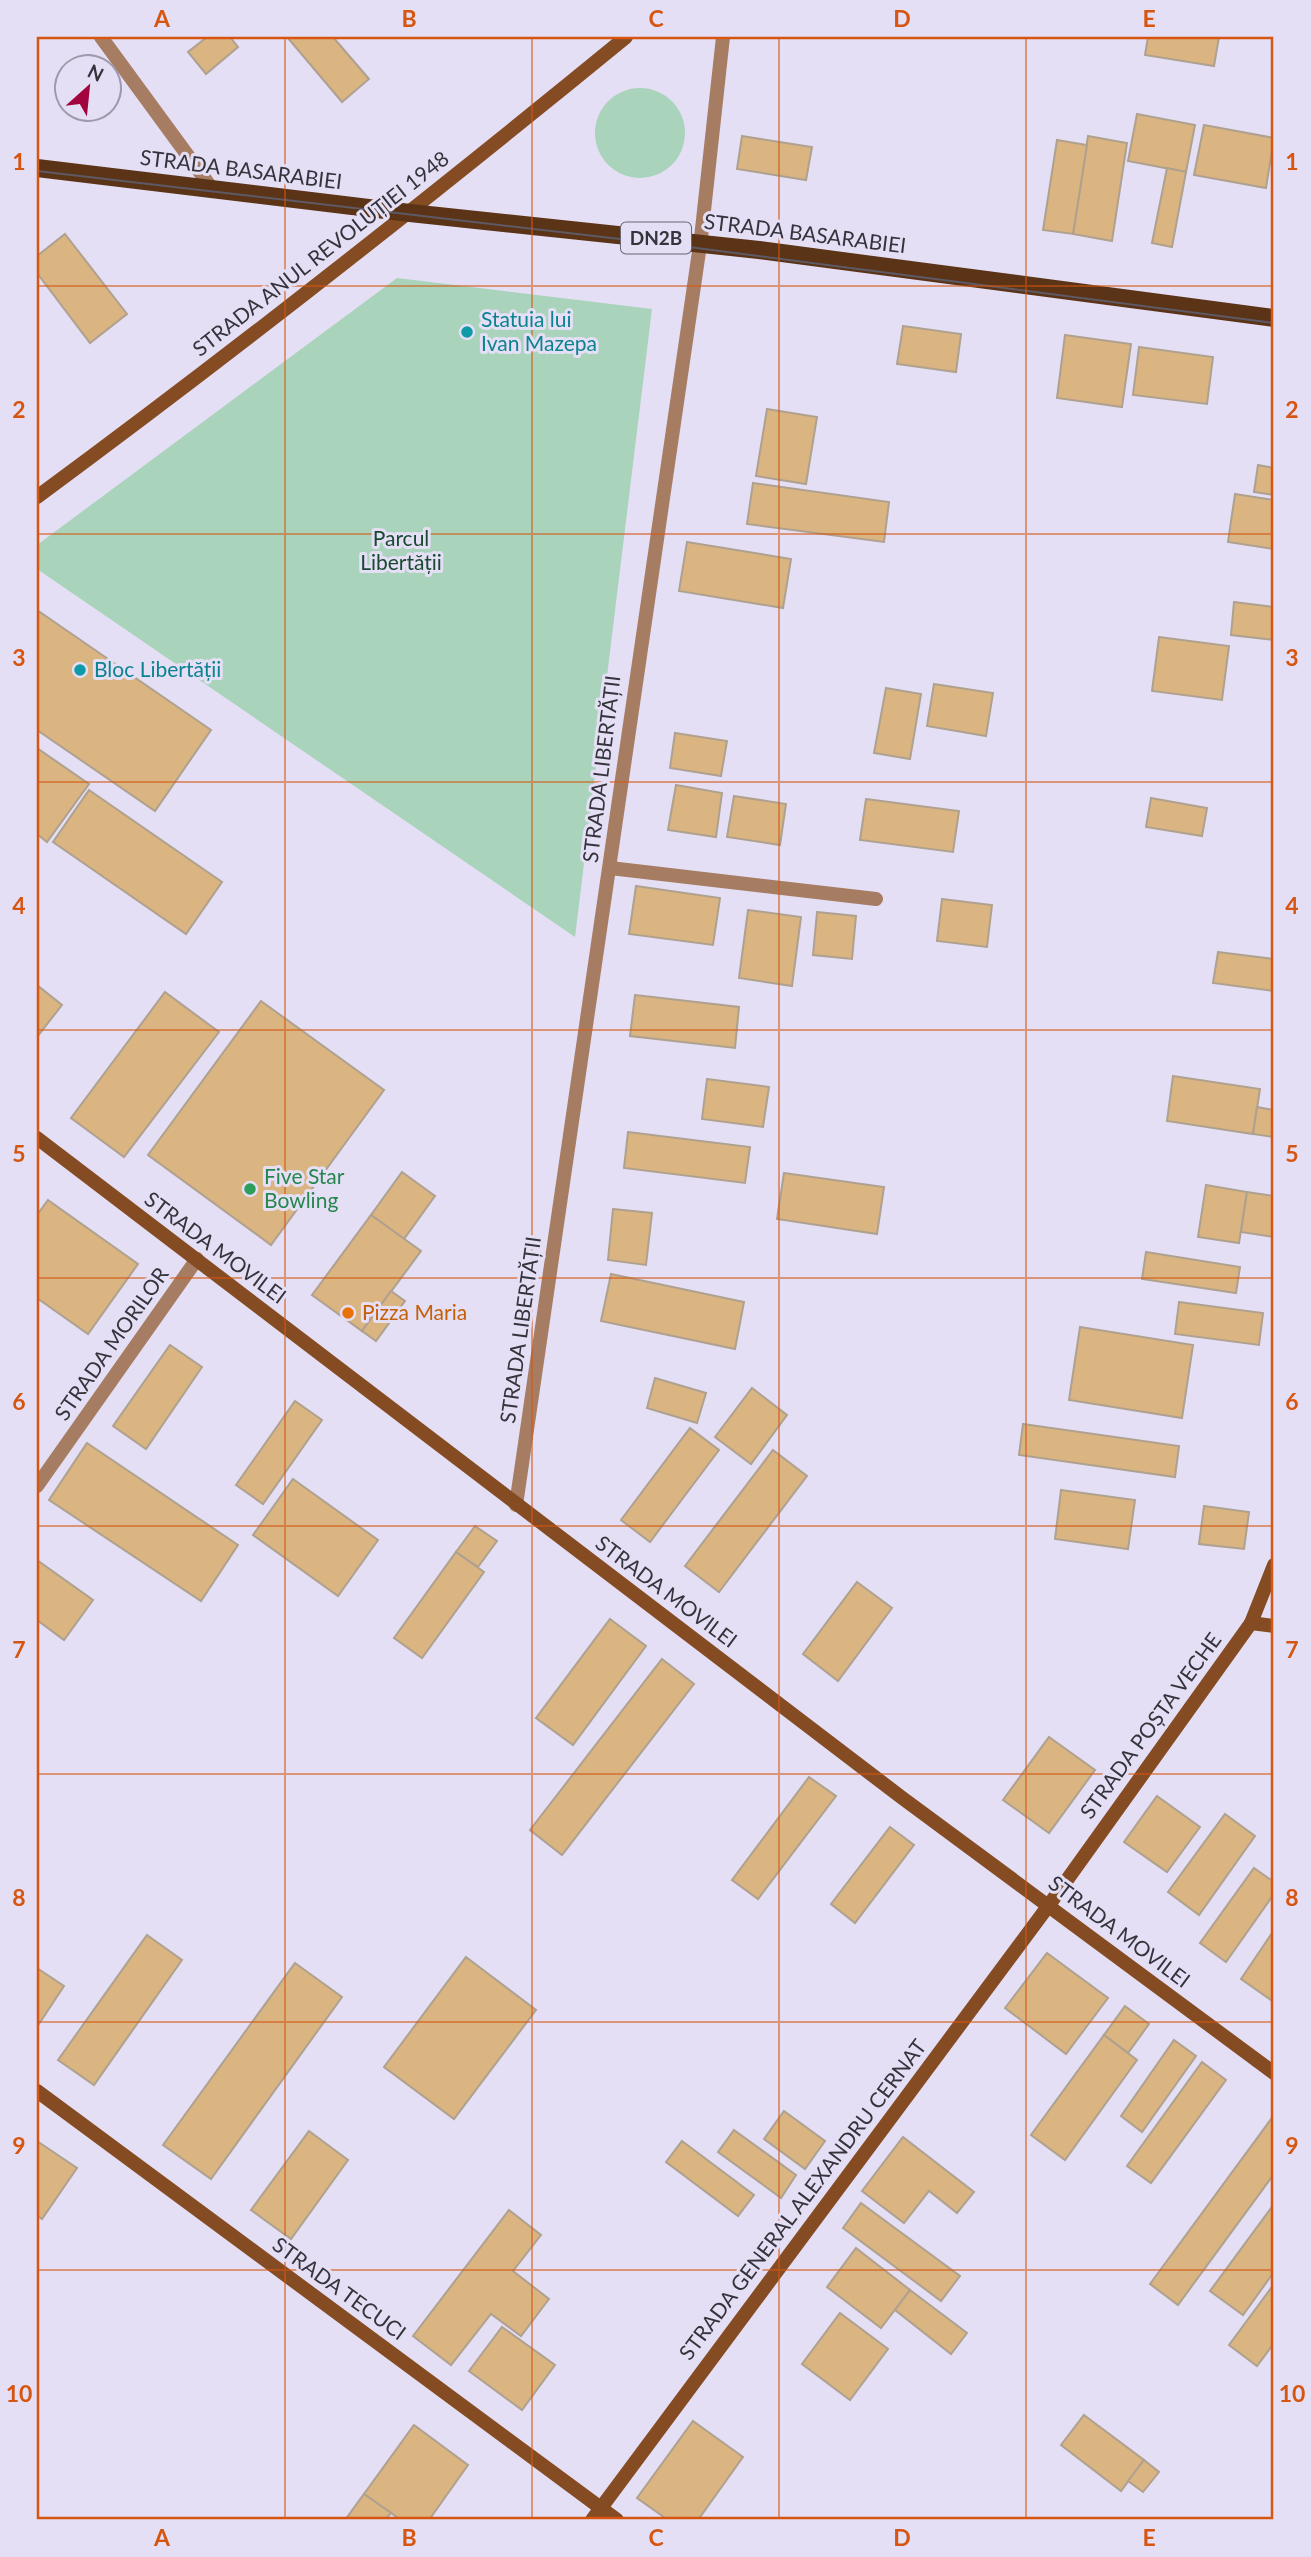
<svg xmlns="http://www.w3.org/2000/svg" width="1311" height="2557" viewBox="0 0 1311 2557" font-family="Lato,sans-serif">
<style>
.green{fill:#a9d3bb}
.building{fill:#dab481;stroke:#afa18f;stroke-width:2}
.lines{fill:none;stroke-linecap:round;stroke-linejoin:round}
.street{stroke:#a67d63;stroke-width:14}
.secondary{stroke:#854b22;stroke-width:14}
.primary{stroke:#5b3316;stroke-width:18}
.tram{stroke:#5d5a66;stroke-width:2}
.grid{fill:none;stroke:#d65511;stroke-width:2;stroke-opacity:0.55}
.culture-dot{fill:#0f9aa8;stroke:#e4dff5;stroke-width:2.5}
.leisure-dot{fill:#2e9e5b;stroke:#e4dff5;stroke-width:2.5}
.food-dot{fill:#e8710a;stroke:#e4dff5;stroke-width:2.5}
.labels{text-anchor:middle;stroke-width:6;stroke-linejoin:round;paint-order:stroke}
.shield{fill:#e4dff5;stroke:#6a6773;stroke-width:2}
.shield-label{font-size:19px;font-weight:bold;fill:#35333b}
.street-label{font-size:21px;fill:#35333b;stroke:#e4dff5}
.culture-label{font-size:21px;fill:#0d838f;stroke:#e4dff5;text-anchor:start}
.park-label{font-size:21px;fill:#194931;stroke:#e4dff5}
.leisure-label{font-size:21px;fill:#27864d;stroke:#e4dff5;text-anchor:start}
.food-label{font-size:21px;fill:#c56008;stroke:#e4dff5;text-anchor:start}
.neatline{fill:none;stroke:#d65511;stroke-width:2.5}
.grid-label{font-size:23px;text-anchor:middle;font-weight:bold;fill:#d65511}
</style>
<rect width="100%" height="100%" fill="#e4dff5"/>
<g class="green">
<circle cx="640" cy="133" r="45"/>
<path d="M397,278L652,309L575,937L37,569V545Z"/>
</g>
<g class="building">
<path d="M207,37H230L238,47L206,74L188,52Z"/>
<path d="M287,37H333L369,79L342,102Z"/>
<path d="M1148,37H1219L1214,66L1145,55Z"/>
<path d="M1137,114L1195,125L1186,172L1128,161Z"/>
<path d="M1204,125L1274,138L1266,188L1194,175Z"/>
<path d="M742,136L812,147L806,180L737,169Z"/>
<path d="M1088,136L1127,143L1112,241L1073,234Z"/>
<path d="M1057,140L1087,145L1073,234L1043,230Z"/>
<path d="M1167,168L1186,172L1172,247L1152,243Z"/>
<path d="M65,234L127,314L90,343L37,273V256Z"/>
<path d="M903,326L961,334L956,372L897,364Z"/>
<path d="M1065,335L1131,344L1122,407L1057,398Z"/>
<path d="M1139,347L1213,357L1207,404L1133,395Z"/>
<path d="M767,409L817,417L806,484L756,476Z"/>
<path d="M1258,465L1274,468V495L1254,492Z"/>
<path d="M753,483L889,502L884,542L747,524Z"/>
<path d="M1235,494L1274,500V549L1228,542Z"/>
<path d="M687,542L791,559L783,608L679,591Z"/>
<path d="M1234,602L1274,607V640L1231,635Z"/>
<path d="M37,610L211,730L155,811L37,730Z"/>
<path d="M1159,637L1229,646L1222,700L1152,691Z"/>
<path d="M934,684L993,693L986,736L927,726Z"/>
<path d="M886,688L921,694L910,759L874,753Z"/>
<path d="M675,733L727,741L721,776L670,768Z"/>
<path d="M37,748L89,784L47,842L37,834Z"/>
<path d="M676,785L722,793L716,837L668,830Z"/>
<path d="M89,790L222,882L186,934L53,842Z"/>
<path d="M734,796L786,804L780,845L727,837Z"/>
<path d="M1151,798L1207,808L1202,836L1146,827Z"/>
<path d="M866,799L959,811L953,852L860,840Z"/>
<path d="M636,886L720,898L713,945L629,934Z"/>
<path d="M942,899L992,905L987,947L937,941Z"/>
<path d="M748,910L801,917L792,986L739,978Z"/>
<path d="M817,912L856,916L852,959L813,955Z"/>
<path d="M1218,952L1274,959V991L1213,983Z"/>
<path d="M37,985L62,1005L37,1037Z"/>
<path d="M165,992L219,1032L124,1157L71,1118Z"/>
<path d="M635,995L739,1007L735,1048L630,1036Z"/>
<path d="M261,1001L384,1090L271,1245L148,1155Z"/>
<path d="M1173,1076L1260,1089L1253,1134L1167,1121Z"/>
<path d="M707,1079L769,1087L763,1127L702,1119Z"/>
<path d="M1257,1107L1274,1110V1137L1253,1134Z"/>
<path d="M628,1132L750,1147L745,1183L624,1168Z"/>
<path d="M402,1172L435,1196L404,1239L371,1215Z"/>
<path d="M784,1173L884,1187L877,1234L777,1219Z"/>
<path d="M1206,1185L1247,1192L1239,1243L1198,1237Z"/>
<path d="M1247,1192L1274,1196V1237L1241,1232Z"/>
<path d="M48,1200L138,1264L88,1334L37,1298V1215Z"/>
<path d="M613,1209L652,1213L646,1265L608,1260Z"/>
<path d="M371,1215L421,1251L362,1331L312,1295Z"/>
<path d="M1146,1252L1240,1267L1236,1293L1142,1279Z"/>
<path d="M611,1274L744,1302L735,1349L601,1321Z"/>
<path d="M391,1291L405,1301L376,1341L362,1331Z"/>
<path d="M1179,1302L1263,1313L1259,1345L1175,1334Z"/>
<path d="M1080,1327L1193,1345L1182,1418L1069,1400Z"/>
<path d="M170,1345L202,1367L146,1449L113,1426Z"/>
<path d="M655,1378L706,1393L697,1423L647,1408Z"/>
<path d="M752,1388L787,1415L751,1464L715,1437Z"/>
<path d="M295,1401L322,1420L263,1504L236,1485Z"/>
<path d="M1023,1424L1179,1446L1175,1477L1019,1455Z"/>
<path d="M690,1428L719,1450L650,1542L621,1520Z"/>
<path d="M87,1443L238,1545L201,1601L49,1500Z"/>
<path d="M773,1450L807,1476L719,1592L685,1566Z"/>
<path d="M293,1479L378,1540L338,1596L253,1535Z"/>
<path d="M1061,1490L1135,1500L1128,1549L1055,1539Z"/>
<path d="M1204,1506L1249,1512L1244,1549L1199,1544Z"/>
<path d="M475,1526L497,1541L478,1567L456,1552Z"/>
<path d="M456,1552L484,1572L422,1658L394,1638Z"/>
<path d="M37,1560L93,1600L64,1640L37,1620Z"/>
<path d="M857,1582L892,1608L838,1681L803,1654Z"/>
<path d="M610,1619L646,1646L573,1745L536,1718Z"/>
<path d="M662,1659L694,1684L562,1855L530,1830Z"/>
<path d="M1049,1737L1095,1770L1049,1833L1003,1800Z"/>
<path d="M809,1777L836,1796L758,1899L732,1880Z"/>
<path d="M1157,1796L1200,1827L1167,1872L1124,1842Z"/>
<path d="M1225,1814L1255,1836L1199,1915L1168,1892Z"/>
<path d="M890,1827L914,1845L855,1923L831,1904Z"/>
<path d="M1254,1868L1274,1882V1894L1226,1962L1200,1943Z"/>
<path d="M1274,1930V1995L1271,2000L1241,1979Z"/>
<path d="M147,1935L182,1960L94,2085L58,2060Z"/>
<path d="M1047,1953L1108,1998L1066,2054L1005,2008Z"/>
<path d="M466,1957L536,2010L454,2119L384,2067Z"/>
<path d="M295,1963L342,1997L211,2179L163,2145Z"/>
<path d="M37,1968L64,1986L37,2027Z"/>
<path d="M1125,2006L1149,2024L1128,2053L1104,2035Z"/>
<path d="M1104,2035L1137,2060L1065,2160L1031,2135Z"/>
<path d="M1174,2040L1196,2056L1142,2132L1121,2116Z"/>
<path d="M1202,2062L1226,2080L1151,2183L1127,2166Z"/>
<path d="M784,2111L825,2141L805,2169L764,2139Z"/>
<path d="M1274,2115V2174L1178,2305L1150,2284Z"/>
<path d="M734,2130L796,2175L781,2198L718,2152Z"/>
<path d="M309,2131L348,2160L291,2239L251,2210Z"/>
<path d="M903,2137L974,2192L957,2213L929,2191L904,2223L862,2191Z"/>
<path d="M37,2141L77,2168L42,2219L37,2215Z"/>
<path d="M682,2141L754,2195L738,2216L666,2162Z"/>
<path d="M861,2203L960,2276L941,2301L843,2228Z"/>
<path d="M1274,2204V2272L1243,2315L1210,2291Z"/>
<path d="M509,2210L541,2235L513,2271L549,2299L521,2336L491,2314L451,2365L413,2336Z"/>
<path d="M856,2248L910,2290L881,2328L827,2287Z"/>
<path d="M1274,2284V2343L1257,2366L1229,2345Z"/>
<path d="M910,2290L967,2333L951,2354L895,2310Z"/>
<path d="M840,2313L888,2349L850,2400L802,2364Z"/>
<path d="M502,2327L555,2365L522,2410L469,2371Z"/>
<path d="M1084,2415L1144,2460L1121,2491L1061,2445Z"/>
<path d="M693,2421L743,2457L698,2520H668L637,2498Z"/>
<path d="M414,2425L468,2465L429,2520H401L364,2494Z"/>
<path d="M1144,2460L1159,2472L1143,2492L1128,2481Z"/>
<path d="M364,2494L391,2513L385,2520H345Z"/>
</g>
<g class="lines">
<g class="street">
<path d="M101,37L213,190"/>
<path d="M610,868L876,899"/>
<path d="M37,1486L197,1259"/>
<path d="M516,1505L701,238L723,37"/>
</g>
<g class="secondary">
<path d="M37,497C238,349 433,195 626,37"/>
<path d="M37,1138L901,1797L1274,2073"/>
<path d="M1251,1623L1274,1626"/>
<path d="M37,2091L617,2520"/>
<path d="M592,2520L1049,1905L1251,1623L1274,1565"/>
</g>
<path class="primary" d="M37,168L410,213L759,250L1274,318"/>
<path class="tram" d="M37,171L689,247L1274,323"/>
</g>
<path class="grid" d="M285,37V2520M532,37V2520M779,37V2520M1026,37V2520M37,286H1274M37,534H1274M37,782H1274M37,1030H1274M37,1278H1274M37,1526H1274M37,1774H1274M37,2022H1274M37,2270H1274"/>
<g class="culture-dot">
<circle cx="467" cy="332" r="7"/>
<circle cx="80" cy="670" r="7"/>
</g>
<circle class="leisure-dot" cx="250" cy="1189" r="7"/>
<circle class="food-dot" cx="348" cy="1313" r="7"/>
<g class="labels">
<rect class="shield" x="621" y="222.5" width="70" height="31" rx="5"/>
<g class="shield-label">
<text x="656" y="245">DN2B</text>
</g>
<g class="street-label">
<text transform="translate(241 170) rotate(7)" y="7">STRADA BASARABIEI</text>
<text transform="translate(805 234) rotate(7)" y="7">STRADA BASARABIEI</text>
<text transform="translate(321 254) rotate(-38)" y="7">STRADA ANUL REVOLUȚIEI 1948</text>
<text transform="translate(602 769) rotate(-83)" y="7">STRADA LIBERTĂȚII</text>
<text transform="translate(215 1248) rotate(37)" y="7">STRADA MOVILEI</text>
<text transform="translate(521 1330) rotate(-82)" y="7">STRADA LIBERTĂȚII</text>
<text transform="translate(112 1344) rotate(-55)" y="7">STRADA MORILOR</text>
<text transform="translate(666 1592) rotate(37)" y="7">STRADA MOVILEI</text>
<text transform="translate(1151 1726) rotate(-54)" y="7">STRADA POȘTA VECHE</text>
<text transform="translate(1119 1932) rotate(37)" y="7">STRADA MOVILEI</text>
<text transform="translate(803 2200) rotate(-53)" y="7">STRADA GENERAL ALEXANDRU CERNAT</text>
<text transform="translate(339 2289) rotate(36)" y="7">STRADA TECUCI</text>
</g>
<g class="culture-label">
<text x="481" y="327">Statuia lui<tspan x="481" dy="24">Ivan Mazepa</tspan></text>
<text x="94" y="677">Bloc Libertății</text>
</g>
<g class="park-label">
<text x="401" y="546">Parcul<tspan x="401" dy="24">Libertății</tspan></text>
</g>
<g class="leisure-label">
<text x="264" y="1184">Five Star<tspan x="264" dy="24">Bowling</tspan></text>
</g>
<g class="food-label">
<text x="362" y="1320">Pizza Maria</text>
</g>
</g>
<rect width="1311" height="2557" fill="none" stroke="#e4dff5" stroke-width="77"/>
<g transform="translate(88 88) rotate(27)"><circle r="33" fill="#e4dff5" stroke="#9e9aab" stroke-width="2"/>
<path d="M0-5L12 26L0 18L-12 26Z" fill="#a2043e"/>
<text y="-10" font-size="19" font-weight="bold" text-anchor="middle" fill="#35333b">N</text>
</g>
<rect x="38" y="38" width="1234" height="2480" class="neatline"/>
<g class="grid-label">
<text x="162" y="27">A</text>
<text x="409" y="27">B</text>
<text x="656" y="27">C</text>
<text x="902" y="27">D</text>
<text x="1149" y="27">E</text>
<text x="19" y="170">1</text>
<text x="1292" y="170">1</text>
<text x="19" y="418">2</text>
<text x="1292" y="418">2</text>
<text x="19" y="666">3</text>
<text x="1292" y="666">3</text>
<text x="19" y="914">4</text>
<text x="1292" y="914">4</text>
<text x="19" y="1162">5</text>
<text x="1292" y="1162">5</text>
<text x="19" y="1410">6</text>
<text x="1292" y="1410">6</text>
<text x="19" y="1658">7</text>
<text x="1292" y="1658">7</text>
<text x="19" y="1906">8</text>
<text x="1292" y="1906">8</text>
<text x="19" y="2154">9</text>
<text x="1292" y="2154">9</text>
<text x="19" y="2402">10</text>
<text x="1292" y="2402">10</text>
<text x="162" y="2546">A</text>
<text x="409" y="2546">B</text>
<text x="656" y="2546">C</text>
<text x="902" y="2546">D</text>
<text x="1149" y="2546">E</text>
</g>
</svg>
